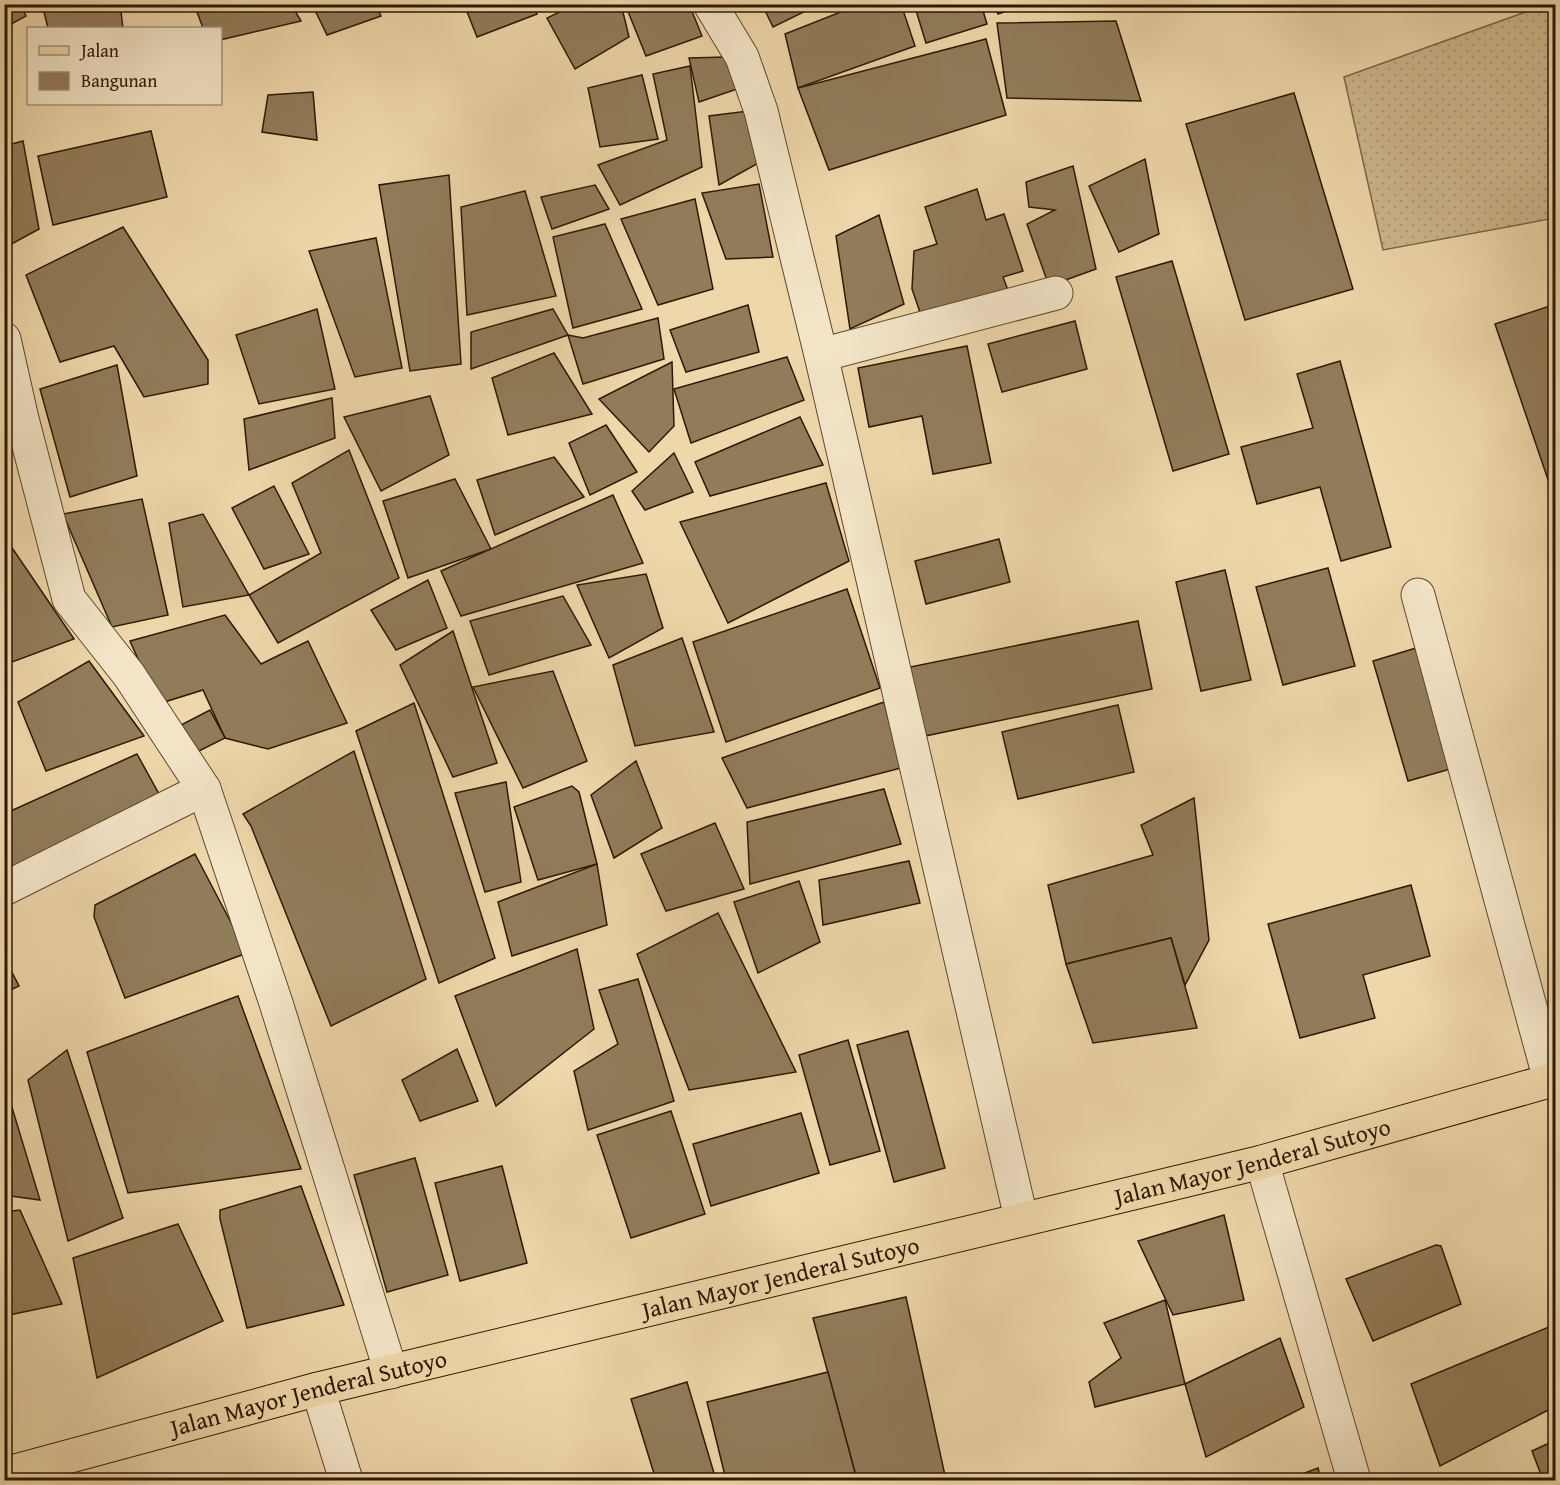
<svg xmlns="http://www.w3.org/2000/svg" width="1560" height="1485" viewBox="0 0 1560 1485" font-family="'Gentium Book Plus',serif">
<style>
.grass{fill:url(#grass-dots);stroke:#7c6849;stroke-width:1.5}
.building{fill:#917c5a;stroke:#2c1904;stroke-width:1.5}
.lines{fill:none;stroke-linecap:round;stroke-linejoin:round}
.minor-casing{stroke:#5c482e;stroke-width:35}
.major-casing{stroke:#2c1904;stroke-width:35}
.minor{stroke:#f4e5c8;stroke-width:33}
.major{stroke:#eed7aa;stroke-width:33}
.labels{text-anchor:middle;stroke-width:5;stroke-linejoin:round;paint-order:stroke}
.street-label{font-size:24px;fill:#2c1904;stroke:#f4e5c8}
</style>
<defs>
<pattern id="grass-dots" width="8" height="8" patternUnits="userSpaceOnUse" patternTransform="scale(1.5)"><rect width="8" height="8" fill="#cdb78e"/><path d="M2 2h.1M6 6h.1" fill="none" stroke="#b09d79" stroke-width="1.8" stroke-linecap="round"/></pattern>
</defs>
<rect width="100%" height="100%" fill="#eed7aa"/>
<filter id="stains"><feTurbulence type="fractalNoise" baseFrequency=".00333" numOctaves="4"/><feColorMatrix values="0 0 0 0 .2 0 0 0 0 .09 0 0 0 0 .02 0 0 0 .5 -.17"/></filter>
<radialGradient id="worn" r=".72"><stop offset=".6" stop-color="#630" stop-opacity="0"/><stop offset="1" stop-color="#630" stop-opacity=".3"/></radialGradient>
<path class="grass" d="M1548,4L1556,5L1555,218L1383,250L1344,77Z"/>
<g class="building">
<path d="M4,4H20L26,16L4,28Z"/>
<path d="M51,4H120L123,28H48L43,8Z"/>
<path d="M194,4H291L301,21L220,40V28H203Z"/>
<path d="M312,4H376L381,16L327,35Z"/>
<path d="M464,4H533L537,14L477,37Z"/>
<path d="M576,4H621L629,37L575,69L547,18Z"/>
<path d="M625,4H689L702,36L646,56Z"/>
<path d="M762,4H810L812,8L773,27Z"/>
<path d="M861,4H901L915,46L798,88L785,34Z"/>
<path d="M914,4H981L987,24L926,43Z"/>
<path d="M994,4H1027L998,14Z"/>
<path d="M1116,21L1141,101L1007,98L997,23Z"/>
<path d="M986,39L1006,115L829,170L798,88Z"/>
<path d="M726,57L737,89L699,102L689,58Z"/>
<path d="M690,66L702,167L620,205L598,165L667,140L653,74Z"/>
<path d="M642,75L658,139L600,147L588,88Z"/>
<path d="M313,92L317,140L262,132L268,95Z"/>
<path d="M1294,93L1353,289L1245,320L1186,124Z"/>
<path d="M748,111L764,160L719,185L709,116Z"/>
<path d="M151,131L167,197L53,225L38,156Z"/>
<path d="M23,141L39,229L6,247L4,146Z"/>
<path d="M1145,159L1159,234L1119,252L1089,186Z"/>
<path d="M1073,166L1096,269L1049,286L1027,224L1055,210L1029,207L1026,182Z"/>
<path d="M449,175L461,364L410,371L379,185Z"/>
<path d="M759,184L773,257L726,259L702,193Z"/>
<path d="M595,185L609,209L552,229L541,197Z"/>
<path d="M977,189L986,220L1004,214L1023,271L1003,277L1009,293L923,321L912,289L914,251L937,244L925,207Z"/>
<path d="M525,191L556,296L467,315L461,207Z"/>
<path d="M695,199L713,289L658,305L621,219Z"/>
<path d="M879,215L904,304L850,329L836,236Z"/>
<path d="M605,224L642,309L573,328L553,237Z"/>
<path d="M123,227L208,360V384L144,397L114,346L60,362L26,275Z"/>
<path d="M376,238L402,368L355,377L309,251Z"/>
<path d="M1172,261L1229,454L1173,471L1116,277Z"/>
<path d="M1556,304V503L1495,324Z"/>
<path d="M748,305L759,352L686,372L670,330Z"/>
<path d="M317,309L335,389L259,404L236,335Z"/>
<path d="M553,309L568,335L471,369V332Z"/>
<path d="M658,318L664,359L583,384L568,335L583,338Z"/>
<path d="M1075,321L1087,369L1002,392L988,344Z"/>
<path d="M967,346L991,463L933,474L922,416L869,427L858,368Z"/>
<path d="M554,353L592,414L508,435L492,378Z"/>
<path d="M787,357L804,400L691,443L674,389Z"/>
<path d="M1340,361L1391,547L1341,561L1320,487L1257,504L1241,447L1313,428L1297,374Z"/>
<path d="M672,362L674,426L649,452L599,399Z"/>
<path d="M117,365L137,476L70,497L40,389Z"/>
<path d="M430,396L449,455L381,491L344,417Z"/>
<path d="M332,398L335,438L249,470L244,419Z"/>
<path d="M800,417L823,465L710,496L695,462Z"/>
<path d="M606,425L637,472L590,495L569,443Z"/>
<path d="M349,450L399,578L278,643L249,595L321,553L292,483Z"/>
<path d="M674,453L693,492L645,510L632,491Z"/>
<path d="M554,457L584,497L495,535L477,480Z"/>
<path d="M455,479L491,549L408,578L383,501Z"/>
<path d="M826,483L849,561L728,623L680,522Z"/>
<path d="M274,486L309,554L264,569L232,508Z"/>
<path d="M613,495L643,563L461,616L441,571Z"/>
<path d="M142,499L168,615L112,627L63,514Z"/>
<path d="M203,514L249,595L183,607L169,523Z"/>
<path d="M4,536L74,639L4,665Z"/>
<path d="M999,539L1010,582L926,604L915,561Z"/>
<path d="M1556,553V576L1548,555Z"/>
<path d="M1328,568L1355,666L1283,685L1256,587Z"/>
<path d="M1225,570L1251,680L1201,691L1176,582Z"/>
<path d="M646,574L663,628L609,658L577,585Z"/>
<path d="M428,580L447,628L396,650L371,610Z"/>
<path d="M847,589L880,688L726,742L693,642Z"/>
<path d="M563,596L591,645L489,675L470,621Z"/>
<path d="M225,615L261,664L308,641L347,723L268,749L225,738L203,690L158,704L130,641Z"/>
<path d="M1138,621L1152,689L925,736L910,667Z"/>
<path d="M453,631L497,763L453,777L400,665Z"/>
<path d="M682,638L714,732L635,746L613,665Z"/>
<path d="M1426,645L1461,766L1408,781L1373,661Z"/>
<path d="M89,661L144,736L46,771L18,702Z"/>
<path d="M553,671L587,761L523,788L473,687Z"/>
<path d="M884,702L901,768L747,808L722,758Z"/>
<path d="M414,703L495,958L439,983L356,731Z"/>
<path d="M1118,705L1134,772L1018,799L1002,732Z"/>
<path d="M210,710L225,738L193,754L179,726Z"/>
<path d="M354,751L426,979L331,1026L251,826L243,814Z"/>
<path d="M137,754L159,794L4,878V814Z"/>
<path d="M636,761L662,828L614,858L591,795Z"/>
<path d="M506,782L521,882L485,892L455,793Z"/>
<path d="M572,786L579,792L597,864L538,880L514,807Z"/>
<path d="M884,789L901,844L750,884L747,822Z"/>
<path d="M1194,798L1209,940L1185,985L1171,938L1066,964L1048,885L1153,855L1141,825Z"/>
<path d="M715,823L744,889L666,911L641,854Z"/>
<path d="M195,854L247,953L125,998L94,917L95,905Z"/>
<path d="M909,861L920,903L823,925L819,880Z"/>
<path d="M597,864L607,925L512,956L498,902Z"/>
<path d="M799,881L820,942L758,973L734,902Z"/>
<path d="M1411,885L1430,956L1363,975L1375,1018L1300,1038L1268,924Z"/>
<path d="M718,913L796,1072L689,1090L637,954Z"/>
<path d="M1171,938L1197,1028L1093,1043L1066,964Z"/>
<path d="M577,949L594,1029L496,1106L455,996Z"/>
<path d="M4,957L19,986L4,993Z"/>
<path d="M638,979L674,1101L588,1130L574,1071L618,1044L599,990Z"/>
<path d="M238,996L301,1169L128,1193L87,1052Z"/>
<path d="M908,1031L945,1168L894,1182L857,1045Z"/>
<path d="M848,1040L880,1151L830,1165L799,1055Z"/>
<path d="M457,1049L478,1101L420,1121L402,1080Z"/>
<path d="M67,1050L123,1218L68,1241L28,1080Z"/>
<path d="M4,1081L40,1200L4,1195Z"/>
<path d="M671,1111L705,1214L631,1238L597,1135Z"/>
<path d="M801,1113L819,1173L711,1206L693,1144Z"/>
<path d="M415,1158L448,1275L387,1292L354,1175Z"/>
<path d="M502,1166L527,1263L460,1281L435,1183Z"/>
<path d="M301,1186L344,1305L247,1328L220,1219V1210Z"/>
<path d="M20,1210L62,1304L4,1316V1212Z"/>
<path d="M1224,1215L1244,1300L1173,1315L1138,1241Z"/>
<path d="M178,1224L223,1321L97,1378L73,1258Z"/>
<path d="M1436,1245L1441,1246L1461,1304L1373,1341L1346,1279Z"/>
<path d="M906,1297L946,1480H857L813,1318Z"/>
<path d="M1165,1300L1185,1384L1095,1407L1089,1382L1121,1358L1104,1323Z"/>
<path d="M1556,1324V1406L1440,1466L1411,1384Z"/>
<path d="M1280,1338L1304,1407L1206,1457L1185,1384Z"/>
<path d="M828,1372L857,1480H726L707,1402Z"/>
<path d="M687,1382L716,1480H656L631,1399Z"/>
<path d="M1556,1440V1480H1543L1532,1451Z"/>
<path d="M1318,1468L1321,1480H1286Z"/>
</g>
<g class="lines">
<g class="minor-casing">
<g id="minor">
<path d="M710,4L742,57L761,111L821,355L1021,1218"/>
<path d="M4,339L22,419L69,599L129,675L204,789L276,1003L391,1372"/>
<path d="M821,355L1056,293"/>
<path d="M1418,595L1550,1080"/>
<path d="M4,889L204,789"/>
<path d="M1262,1162L1354,1480"/>
<path d="M318,1389L346,1480"/>
</g>
</g>
<g class="major-casing">
<g id="major">
<path id="s1" d="M4,1474L318,1389L1262,1162L1556,1079"/>
</g>
</g>
<use href="#minor" class="minor"/>
<use href="#major" class="major"/>
</g>
<g class="labels">
<g class="street-label">
<text dy="8" stroke="none"><textPath href="#s1" startOffset="1287">Jalan Mayor Jenderal Sutoyo</textPath></text>
<text dy="8" stroke="none"><textPath href="#s1" startOffset="801">Jalan Mayor Jenderal Sutoyo</textPath></text>
<text dy="8" stroke="none"><textPath href="#s1" startOffset="315">Jalan Mayor Jenderal Sutoyo</textPath></text>
</g>
</g>
<rect width="1560" height="1485" fill="none" stroke="#eed7aa" stroke-width="24"/>
<rect x="6" y="6" width="1548" height="1473" fill="none" stroke="#2c1904" stroke-width="3"/>
<rect x="12" y="12" width="1536" height="1461" fill="none" stroke="#2c1904" stroke-width="1.5"/>
<rect x="27" y="27" width="195" height="78" fill="#f4e5c8" stroke="#a4937a" stroke-width="1.5"/>
<rect x="39" y="46" width="30" height="9" fill="#eed7aa" stroke="#a4937a" stroke-width="1.5"/>
<text x="81" y="57" font-size="18" fill="#2c1904">Jalan</text>
<rect x="39" y="72" width="30" height="18" fill="#917c5a" stroke="#a4937a" stroke-width="1.5"/>
<text x="81" y="87" font-size="18" fill="#2c1904">Bangunan</text>
<rect width="100%" height="100%" filter="url(#stains)"/>
<rect width="100%" height="100%" fill="url(#worn)"/>
</svg>
